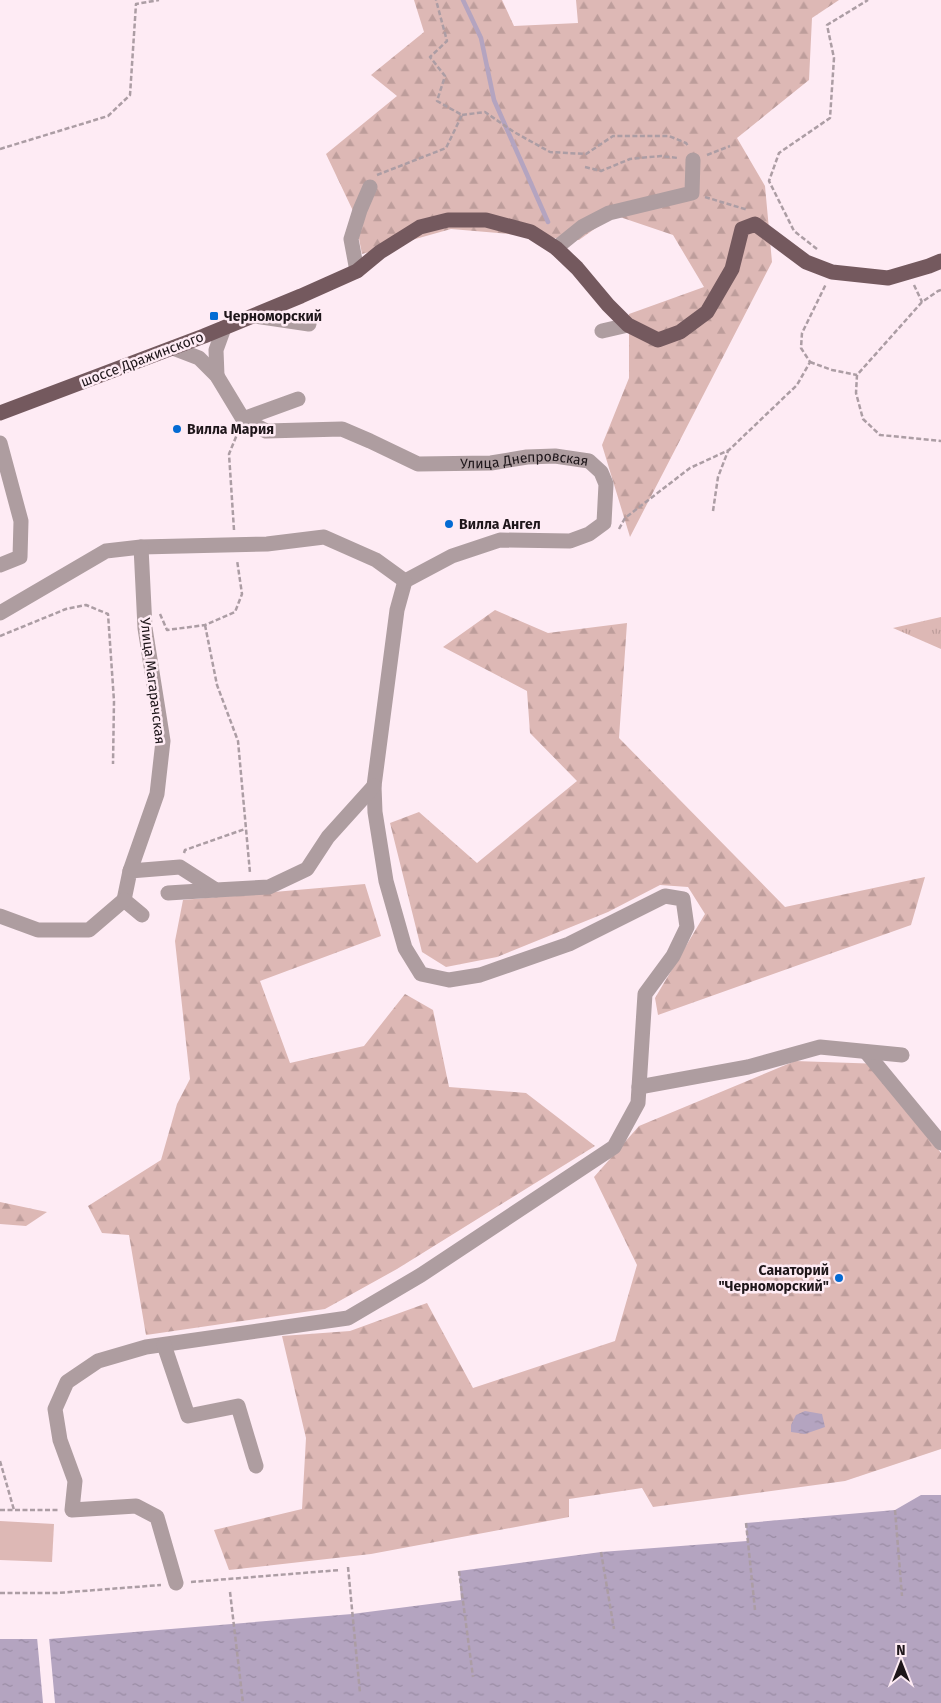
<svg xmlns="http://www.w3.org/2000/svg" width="941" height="1703" viewBox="0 0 941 1703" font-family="'Fira Sans',sans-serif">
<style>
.green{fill:#ddb8b5}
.forest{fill:url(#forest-firs)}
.park{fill:url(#park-tufts)}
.water{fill:url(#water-ripples)}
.pier{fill:#feebf4}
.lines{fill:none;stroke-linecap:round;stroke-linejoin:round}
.stream{stroke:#b4a4c0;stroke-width:4.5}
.path{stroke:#ac9da4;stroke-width:2.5;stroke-dasharray:5 2.5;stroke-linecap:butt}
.minor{stroke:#ae9da0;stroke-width:15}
.major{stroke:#74595e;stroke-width:15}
.poi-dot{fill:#036bd3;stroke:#feebf4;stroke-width:2}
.labels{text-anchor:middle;stroke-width:5;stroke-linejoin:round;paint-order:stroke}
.poi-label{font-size:14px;font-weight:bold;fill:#1e161a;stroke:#feebf4;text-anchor:start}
.street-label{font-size:14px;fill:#1e161a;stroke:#feebf4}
</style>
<defs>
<pattern id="forest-firs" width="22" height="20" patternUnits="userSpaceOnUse" patternTransform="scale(1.25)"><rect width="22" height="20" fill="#ddb8b5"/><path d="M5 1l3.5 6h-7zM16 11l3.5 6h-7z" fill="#bd9d9b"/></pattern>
<pattern id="park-tufts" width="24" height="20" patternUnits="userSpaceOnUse" patternTransform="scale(1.25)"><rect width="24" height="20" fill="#ddb8b5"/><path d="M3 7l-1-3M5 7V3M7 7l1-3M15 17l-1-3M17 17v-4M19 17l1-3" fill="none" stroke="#bd9d9b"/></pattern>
<pattern id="water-ripples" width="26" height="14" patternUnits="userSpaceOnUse" patternTransform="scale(1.25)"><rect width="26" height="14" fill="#b4a4c0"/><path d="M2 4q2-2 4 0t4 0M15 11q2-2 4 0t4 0" fill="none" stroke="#9a8ca4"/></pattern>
</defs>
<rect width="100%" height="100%" fill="#feebf4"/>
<path class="green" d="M0,1521L54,1524L52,1562L0,1560Z"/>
<g class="forest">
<path d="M414,0H502L514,26L578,23L576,0H839L812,18L809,80L737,138L765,186L772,262L630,537L602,445L629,378V314L704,287L673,235L614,215L579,240L451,229L362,254L354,213L326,154L397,96L371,75L424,32Z"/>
<path d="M495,610L548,633L627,623L619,738L785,907L925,877L911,925L658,1015L655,998L705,914L688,887L660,885L608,912L497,957L446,967L422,952L390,823L419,812L477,863L577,781L530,733L527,691L443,647Z"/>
<path d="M365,884L381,936L260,981L290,1063L364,1046L405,994L433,1010L449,1087L526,1093L595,1146L397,1269L325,1309L146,1335L129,1235L102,1233L88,1206L161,1160L177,1104L190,1079L175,941L183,900Z"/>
<path d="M795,1061L882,1064L922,1128L941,1153V1449L845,1481L653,1507L642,1488L569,1499V1517L371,1554L229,1570L214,1530L302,1509L306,1438L282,1336L350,1331L427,1303L473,1388L615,1341L637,1265L594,1177L639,1126Z"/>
<path d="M0,1202L47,1212L26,1226L0,1224Z"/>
</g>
<path class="park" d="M941,617V649L893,628Z"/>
<g class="water">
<path d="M805,1411L822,1414L825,1427L805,1434L791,1432V1425L796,1415Z"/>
<path d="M921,1495H941V1703H0V1639H49L352,1614L461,1600L459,1571L601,1552L747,1541L746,1523L895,1510Z"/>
</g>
<path class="pier" d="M37,1637H49L55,1703H43Z"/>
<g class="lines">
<path class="stream" d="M463,0L481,38L494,100L548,222"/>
<g class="path">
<path d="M462,115L485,112L514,132L550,152L586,154L613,136H669L686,143L688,146"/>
<path d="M0,149L108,116L130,95L136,4L159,0"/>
<path d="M707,155L730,146"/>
<path d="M585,167L601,171L630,159L661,156L678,158"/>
<path d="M377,175L446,148L462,115L437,101L445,76L430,57L447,41L436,0"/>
<path d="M705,197L748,210"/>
<path d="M817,249L794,231L769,181L779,153L830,118L834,58L827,25L868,0"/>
<path d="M914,285L922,302"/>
<path d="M941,290L938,291L922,302L857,375L856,393L863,419L880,435L941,441"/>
<path d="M810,362L832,370L857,375"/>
<path d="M713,511L718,477L728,451"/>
<path d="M619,529L625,518L690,468L729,450L797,385L810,362L801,348L802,333L826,284"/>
<path d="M234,530L229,454L238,432"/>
<path d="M160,614L167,630L205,625L235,612L242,594L237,560"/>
<path d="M205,625L217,685L238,741L250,873"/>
<path d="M0,636L66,609L86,605L108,614L114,701L113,764"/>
<path d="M184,853L185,850L245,829"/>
<path d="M0,1461L14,1510"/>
<path d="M0,1510H58"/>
<path d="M895,1510L902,1596"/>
<path d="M746,1523L755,1610"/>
<path d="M601,1552L614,1629"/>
<path d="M348,1567L360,1693"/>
<path d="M459,1571L473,1677"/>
<path d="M191,1582L340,1570"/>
<path d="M230,1592L243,1703"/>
<path d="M0,1593H57L161,1585"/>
</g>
<g class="minor">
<path d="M556,248L582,227L609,213L692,193L693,160"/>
<path d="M357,271L351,239L360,210L370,187"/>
<path d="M254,316L309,324"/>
<path d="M602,331L628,325"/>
<path id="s1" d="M173,348L199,358L217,376L243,419L266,431L342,429L370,441L418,464L491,463L527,457L555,456L589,461L601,472L606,484L604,523L589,534L570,541L500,540L452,556L405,581L397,610L374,786L375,812L386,881L405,948L421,974L449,980L480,975L569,944L665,896L683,899L687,927L673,956L645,994L638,1103L614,1147L421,1275L348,1318L146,1347L98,1361L67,1382L55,1409L60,1440L75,1481L72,1510L136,1506L157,1517L176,1583"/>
<path d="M217,376L216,350L224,328"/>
<path d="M243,419L298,399"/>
<path d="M0,443L21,521L20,557L0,565"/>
<path d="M0,613L106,551L141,547L267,544L324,537L376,560L405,581"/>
<path d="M130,871L157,794L163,741L145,628L141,547"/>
<path d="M168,893L216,890"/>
<path d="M142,915L124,900L130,871L180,867L216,890L269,887L307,869L328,837L374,786"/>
<path d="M0,916L38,930H89L124,900"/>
<path d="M866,1052L941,1143"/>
<path d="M639,1087L748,1067L820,1047L902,1055"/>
<path d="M164,1345L188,1416L238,1406L256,1466"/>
</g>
<path class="major" d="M0,413L204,336L301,296L357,271L380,252L420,227L448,220H486L531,232L556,248L577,268L608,305L628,325L658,340L680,332L707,312L732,269L742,229L755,224L806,262L832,272L888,278L929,266L941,261"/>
</g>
<g class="poi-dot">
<rect x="209" y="311" width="10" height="10" rx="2.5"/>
<circle cx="177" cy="429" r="5"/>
<circle cx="449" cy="524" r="5"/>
<circle cx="839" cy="1278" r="5"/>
</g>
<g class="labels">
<g class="poi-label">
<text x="224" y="321">Черноморский</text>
<text x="187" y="434">Вилла Мария</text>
<text x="459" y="529">Вилла Ангел</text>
<text x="829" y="1275" text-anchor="end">Санаторий<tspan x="829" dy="16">"Черноморский"</tspan></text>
</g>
<g class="street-label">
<text transform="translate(142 359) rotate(-21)" y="5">шоссе Дражинского</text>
<text dy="5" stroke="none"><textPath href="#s1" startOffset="396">Улица Днепровская</textPath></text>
<text transform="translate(153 681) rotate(83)" y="5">Улица Магарачская</text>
</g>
</g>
<g transform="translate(901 1663)" stroke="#feebf4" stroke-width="4" paint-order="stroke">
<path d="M0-4L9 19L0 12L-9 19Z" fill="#1e161a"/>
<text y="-8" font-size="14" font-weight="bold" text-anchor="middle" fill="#1e161a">N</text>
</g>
</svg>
